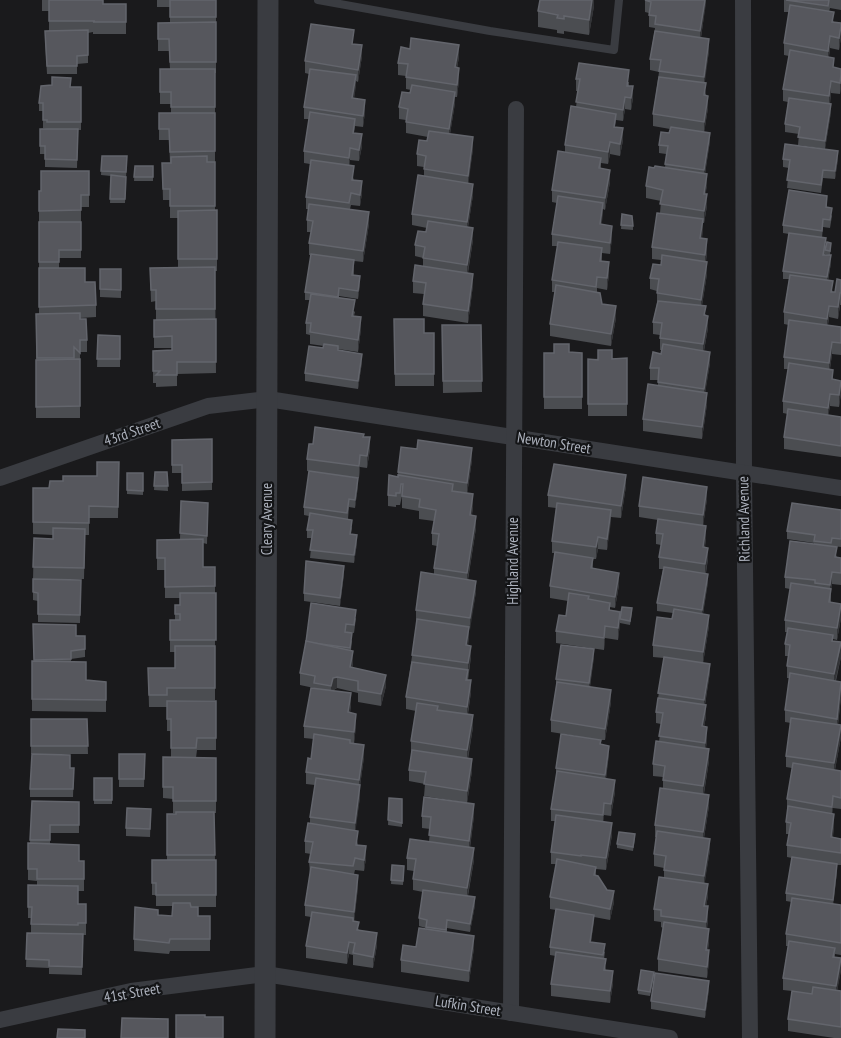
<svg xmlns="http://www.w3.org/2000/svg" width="841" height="1038" viewBox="0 0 841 1038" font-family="'PT Sans Narrow',sans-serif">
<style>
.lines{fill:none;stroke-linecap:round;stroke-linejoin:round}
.service{stroke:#3a3c41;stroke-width:8}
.minor{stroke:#3a3c41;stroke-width:16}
.tertiary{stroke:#3a3c41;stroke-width:21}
.wall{fill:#4b4d51}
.shaded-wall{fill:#333437}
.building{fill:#56575d;stroke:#63656c;stroke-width:1.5}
.labels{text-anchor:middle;stroke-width:4.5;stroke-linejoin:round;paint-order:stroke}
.street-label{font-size:15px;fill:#acb1bc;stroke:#141517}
</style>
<rect width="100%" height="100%" fill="#1a1a1c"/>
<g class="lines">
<path class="service" d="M318,0L490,31L614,50L619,0"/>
<g class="minor">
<path d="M743,0L744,473L750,1038"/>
<path d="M0,478L208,406L268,399L841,488"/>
<path d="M511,1013L516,109"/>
<path d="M0,1020L131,991L265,974L670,1038"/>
</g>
<path class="tertiary" d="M265,1038L268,0"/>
</g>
<g class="wall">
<path d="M42,0H103V4H126V34H93V32L88,33V63L77,64V74H47L45,39L49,30V11H42Z"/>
<path d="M157,0H216V73H215V210L217,259V271H215L216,373L177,374V386L156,387V383H153V351L172,350V348H154V320H156V301L151,302L150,268H178V218H170V200H163L162,163H170L169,140H159V113H171V104H160V69H170L169,51H158V23H170V7H157Z"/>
<path d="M594,0V6L589,35L564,31V34L557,33V30L538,27V11Z"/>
<path d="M645,0H706L701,38L709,51L704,83L708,108L704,132L710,141L705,174L707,186L705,194L707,206L704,223H703L702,239L707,251L706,262L707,274L702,305L706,316L708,328L704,351L710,363L705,392L707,404L702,439L643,431V419L658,386V380H650V368L661,354L662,350H660V335L653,334V322L657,303V291L650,289V278L661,265V260L652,259V247L660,213L661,201L646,198V186L654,168H665L666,154L659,153V145L669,133L670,129L653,126V114L659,72L650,70V59L655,28L649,27V13L645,12Z"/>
<path d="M784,0H841V10L830,8L829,12L834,22L841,23V37L839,50L830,48L829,57L834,68L841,69V86L840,94L831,93L830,104L831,112L825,149L798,145L799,134L785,132V124L788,102L783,101V89L789,56L784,55V43L789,12H784Z"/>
<path d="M354,44L362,56L358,82L356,81L354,98L365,112L363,127L355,126L354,133L362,146L359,161L350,160L349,166L354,180L362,193L360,206L351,205L350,209L369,224L363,262L354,261V275L360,284L358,299L339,296V298L355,312L354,316L361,329L358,352L338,349V350L362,362L358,389L305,381V373L323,348L324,346L310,344V335L306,334V323L310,300H305V292L311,255H309V243L311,232H307V220L309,209H306V197L310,164L304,163V151L309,119H304V107L309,74L305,73V61Z"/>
<path d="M459,57L457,68L459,80L457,97H455V103L450,134L473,149L468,183L473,195L468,227L473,240L468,273L473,285L468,323L423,316V304L424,294L413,293V281L423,266V258L415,256V245L426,232L427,228L412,225V214L424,176V167L417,166V154L427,141L428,137L406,133V120L399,119V107L410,93L411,90L406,89V76L398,75V63Z"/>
<path d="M576,79L629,82V86L633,98L631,110L625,109L623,121L616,120L615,127L623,140L620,156L610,154L608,164L601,163V168L610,182L605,210L603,209L601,224L612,238L610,254L602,253V261L609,274L607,290L597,288V292L602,304L616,318L611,346L550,336V324L555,292H552V280L558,246H552V234L557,203L552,202V190L565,152V145L576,107L578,91H576Z"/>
<path d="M71,87H81V130H78L77,168L45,167V154H40V129L47,128H43V111H39V103Z"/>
<path d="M102,156H127L125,203H110L111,176L101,175Z"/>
<path d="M783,159H838L835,179L823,178L821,193L787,188L789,168L783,167Z"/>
<path d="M135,166H153V181H134Z"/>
<path d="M89,171V207H81V258H59V268L85,282L96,305V317L80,318L87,340V352H80V418H36V314H39V191Z"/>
<path d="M827,204V208L832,216L830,228L823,227L822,238L826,246L831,247L830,255L825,254V251V255L831,263L828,281L833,292H835L841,280V305H840L838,319L829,317L828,325L841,327V355L832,354L830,369L833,380L841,393L839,407L830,406L828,415L841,417V457L784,449V437L788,414L783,413V401L788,369H784V357L789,325L784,324V312L789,279H783V271L789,234L783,233V225Z"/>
<path d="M622,214L633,226V230L621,229Z"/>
<path d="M100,269H121V298L100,297Z"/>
<path d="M394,319L424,333H434V386H395Z"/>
<path d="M442,325H481L482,392L443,393Z"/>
<path d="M98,335L120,336V367H97Z"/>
<rect x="544" y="353" width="38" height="56"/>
<path d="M627,358V416H588V359Z"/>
<path d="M364,437L370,449L367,468L360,467L359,478L307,471V459L313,444Z"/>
<path d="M212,439V490L182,491V473H172V440Z"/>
<path d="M472,460L467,494L473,506L472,515L476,528L468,580L476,592L469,630L468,645L471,657L468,680L471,692L468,714L473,727L468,759L472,771L467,803L424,796L425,784L409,781V770L412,753H411V741L416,711L406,709V697L417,622H416V610L434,574V568L437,546L432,545V533L434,521L419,519V511L402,508V496L400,505H396V507L388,506V495L398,477V472Z"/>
<path d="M119,462L118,518H89V535H85L84,579H33L34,538L53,539V535L33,534V488H49L63,481L97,476Z"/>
<path d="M155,472H167L168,491L154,490Z"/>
<path d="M127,473H143V495L127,494Z"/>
<path d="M358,486L355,508L349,507L348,519L352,528L351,534L357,543L354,563L310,558L312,538H307V530L309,516L304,515V507Z"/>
<path d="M626,486L621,518L611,517L607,550L598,549L596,559H593V569L619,585L615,608L610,607V610L632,612L630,625L620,623L618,640L605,638L604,650L556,643V631L566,616L568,601L550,598V586L555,553H552V541L556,508L548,507V495Z"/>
<path d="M707,499L703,525L706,538L705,547L708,559L706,573L708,582L703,614L709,626L703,663L710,672L705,705L706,717L704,726L707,739L706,748L709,761L704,794L709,806L704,838L710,850L704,884L708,896L706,906L708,918L707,929L709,941L708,950L709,962L707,978L658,971V959L663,928L661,927V922L654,921V909L664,878V868L654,866V854L656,837H655V825L663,788V777L653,776V764L659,742L661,724L656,723V712L664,658L653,657V645L672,619L673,613L657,611V603L663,569H659V557L661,545L656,544V533L658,520L639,517V506Z"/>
<path d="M181,501L208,503L207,544L203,543V567H215V700L167,701H216V750H197L196,758H216V813H214L215,860H216V907H191L198,916H210V951H170L169,954L134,951V939L158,915L172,916L173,906H156V895H152V860H167V814H176V813H173V799L163,798V757H171V731H167V707H149L148,668H175V652H170V620H175V605H180V598H165V570H157V540L180,539Z"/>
<path d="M841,510V547L832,546L837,557L841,558V585L832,584L831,589V603L841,604V618L837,640L833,639V641L841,642V657L836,681L841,682V697L838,725L841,737L835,770L841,771V809L833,808L832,813L834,825L833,837L841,839V865H837V872L833,904L841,905V904V955L835,954V957L841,970L837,990L841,991V1038H834L788,1031V1019L792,991L783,990V978L788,946H786V934L792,902L786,901V893L792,858L787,857V845L789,834H786V822L788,811H787V799L792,768L786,767V756L791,723L785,722V710L790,678H787V666L788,656H785V644L787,632H785V620L790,589L785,588V577L814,544V543L787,539V531Z"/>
<path d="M344,574L340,606L304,601V593Z"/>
<path d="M33,579L81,580L80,623L38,622V601L33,600Z"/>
<path d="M356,618L354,633L346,632L352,641L351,650L353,663L352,668L386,686L381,706L358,702V693L337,688L332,691L351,705L350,713L356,726L354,743L364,757L360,786V797L355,831L358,845L366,858L364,871L355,870L354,874L358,887L354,921L359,930L377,945L373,968L353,965V955L349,954L347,964L306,958V946L311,917L305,916V905L310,874L309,862L311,854L305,853V841L310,824V817L315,785L306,784V772L311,759L314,739L304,738V726L314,688L300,685V673L306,644Z"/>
<path d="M33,632L85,636V657L71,659V661L86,680L106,682V712L32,711V661H34Z"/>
<path d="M594,657L590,687L611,702L605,740H601V744L609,754L606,779L615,792L611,816L604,815L603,822L612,835L606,870L596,869V876L614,902L610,920L594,917L591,942L605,952L604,959L606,970L613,983L610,1003L551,996V984L556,956L550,955V947L556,910L550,909V897L556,864H551V852L555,821H551V809L556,776V768L576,736L551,732V720L556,687V679Z"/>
<path d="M31,719H87L88,754H31Z"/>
<path d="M119,754H145L144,787H119Z"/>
<path d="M70,768H74L73,797H30V789Z"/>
<rect x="94" y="778" width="18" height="26"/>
<path d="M389,798L402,799V827L388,825Z"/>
<path d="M32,801L79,802V833H50V844L79,861H84V891H78V904H86V935H83L82,975L49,974V968L26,967L27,933H31V918H28V885H37V881L28,880V843H30Z"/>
<path d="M151,809L150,837L126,836V828Z"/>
<path d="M422,816H474L470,848L474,860L468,896L475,905L470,932L447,928V932L474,948L469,982L401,972V960L416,947L426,929V928L419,926V918L423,892L413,890V879L414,871L407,870V858L429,842L430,829L422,828Z"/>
<path d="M635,838L633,851L617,848V844Z"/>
<path d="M392,865L404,866L403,885L391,884Z"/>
<path d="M654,976L650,996L638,994V990Z"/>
<path d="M709,989L705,1018L651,1009V1001Z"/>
</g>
<g class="shaded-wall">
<path d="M592,0H594V6L589,35V20Z"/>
<path d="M705,0H706V4L700,43V31Z"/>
<path d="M841,26V37L839,50V38Z"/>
<path d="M830,36V48L828,62V51Z"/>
<path d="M709,39V51L704,89V77Z"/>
<path d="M362,45V56L358,82V70Z"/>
<path d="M459,45V57L455,79V67Z"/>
<path d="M459,68V80L457,97V85Z"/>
<path d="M841,74V86L840,94V83Z"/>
<path d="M356,75V87L352,110V98Z"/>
<path d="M831,81V93L829,108V96Z"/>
<path d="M633,86V98L631,110V98Z"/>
<path d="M455,92V103L449,140V129Z"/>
<path d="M708,96V108L704,134V122Z"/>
<path d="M625,97V109L623,121V110Z"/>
<path d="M365,100V112L363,127V116Z"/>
<path d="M831,104V112L825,149V141Z"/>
<path d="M623,128V140L620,156V144Z"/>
<path d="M710,133V141L704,178V170Z"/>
<path d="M362,134V146L359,161V150Z"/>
<path d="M473,137V149L468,187V176Z"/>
<path d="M610,142V154L608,164V152Z"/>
<path d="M350,148V160L349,170V158Z"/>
<path d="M838,151V159L835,179V171Z"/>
<path d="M610,170V182L605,210V198Z"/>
<path d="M707,174V186L704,205V194Z"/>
<path d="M362,181V193L360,206V195Z"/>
<path d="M473,184V195L467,234V222Z"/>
<path d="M707,194V206L704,223V211Z"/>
<path d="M603,203V215L600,236V224Z"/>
<path d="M369,212V224L363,262V251Z"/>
<path d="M703,219V230L700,250V238Z"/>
<path d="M612,226V238L610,254V243Z"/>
<path d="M473,228V240L467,277V265Z"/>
<path d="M707,239V251L705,267V255Z"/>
<path d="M831,255V263L827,285V277Z"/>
<path d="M609,262V274L607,290V278Z"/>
<path d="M707,262V274L701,312V300Z"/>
<path d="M473,274V285L468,323V311Z"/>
<path d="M360,276V284L358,299V291Z"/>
<path d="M840,293V305L838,319V307Z"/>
<path d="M616,306V318L611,346V334Z"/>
<path d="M829,306V317L827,331V319Z"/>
<path d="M708,316V328L703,356V344Z"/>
<path d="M361,317V329L358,352V340Z"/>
<path d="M832,342V354L829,375V363Z"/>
<path d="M710,352V363L704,401V389Z"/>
<path d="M362,354V362L358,389V381Z"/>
<path d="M841,381V393L839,407V395Z"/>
<path d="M707,393V404L702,439V427Z"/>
<path d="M830,394V406L828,419V408Z"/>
<path d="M370,437V449L367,468V456Z"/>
<path d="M472,448V460L467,495V483Z"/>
<path d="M360,455V467L359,478V466Z"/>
<path d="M626,475V486L621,518V506Z"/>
<path d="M358,478V486L355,508V500Z"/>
<path d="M707,487V499L703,527V515Z"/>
<path d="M473,494V506L470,527V515Z"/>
<path d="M611,510V522L607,550V539Z"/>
<path d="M476,516V528L467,584V573Z"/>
<path d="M706,526V538L703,559V547Z"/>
<path d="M357,535V543L354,563V555Z"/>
<path d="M598,537V549L596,559V547Z"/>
<path d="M708,548V559L705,576V564Z"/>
<path d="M344,566V574L340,606V598Z"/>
<path d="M832,572V584L830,596V585Z"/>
<path d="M619,573V585L615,608V597Z"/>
<path d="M708,574V582L702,618V610Z"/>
<path d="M476,581V592L470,630V618Z"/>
<path d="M841,606V618L837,640V628Z"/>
<path d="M620,612V624L618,640V628Z"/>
<path d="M709,615V626L703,664V652Z"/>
<path d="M605,626V638L604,650V638Z"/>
<path d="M469,627V639L466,657V645Z"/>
<path d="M471,646V657L468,675V663Z"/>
<path d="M841,646V657L834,686V674Z"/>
<path d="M594,649V657L589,691V683Z"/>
<path d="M353,651V663L350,679V667Z"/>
<path d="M710,664V672L704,708V700Z"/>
<path d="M386,675V686L381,706V694Z"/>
<path d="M337,677V688L333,690L331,698V686L333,678Z"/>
<path d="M471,680V692L467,718V707Z"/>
<path d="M841,685V697L837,730V719Z"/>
<path d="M611,690V702L605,740V729Z"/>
<path d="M351,693V705L348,724V712Z"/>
<path d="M706,705V717L702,738V726Z"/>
<path d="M356,714V726L354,744V732Z"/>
<path d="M473,715V727L467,762V750Z"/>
<path d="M841,725V737L834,775V763Z"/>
<path d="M707,727V739L705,755V743Z"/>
<path d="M364,745V757L360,786V797L355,835V823L359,790V780Z"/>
<path d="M609,746V754L605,783V775Z"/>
<path d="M709,749V761L703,798V786Z"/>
<path d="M472,759V771L467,803V791Z"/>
<path d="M615,780V792L611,816V804Z"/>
<path d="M709,795V806L703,844V832Z"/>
<path d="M833,796V808L832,818V807Z"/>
<path d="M604,803V815L603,827V815Z"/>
<path d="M474,804V816L469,853V841Z"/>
<path d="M834,814V825L831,849V837Z"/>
<path d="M612,823V835L606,870V858Z"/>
<path d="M710,839V850L704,888V876Z"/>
<path d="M366,846V858L364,871V860Z"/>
<path d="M474,848V860L467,899V888Z"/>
<path d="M837,864V872L833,908V900Z"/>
<path d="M358,875V887L354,923V912Z"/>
<path d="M708,884V896L704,917V906Z"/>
<path d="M614,891V902L610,920V909Z"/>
<path d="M475,897V905L470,932V924Z"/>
<path d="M708,906V918L706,934V922Z"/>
<path d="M594,915V922L590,950V942Z"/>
<path d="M709,929V941L706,962V950Z"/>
<path d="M377,933V945L373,968V957Z"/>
<path d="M474,936V948L469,982V971Z"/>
<path d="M349,942V954L347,964V953Z"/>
<path d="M709,950V962L707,978V967Z"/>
<path d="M841,958V970L836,998V986Z"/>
<path d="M613,971V983L610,1003V991Z"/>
<path d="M709,981V989L705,1018V1010Z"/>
</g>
<g class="building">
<path d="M49,0H103V4H126V22H93L95,21H49Z"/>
<rect x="170" y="0" width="46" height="17"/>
<path d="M540,0H592L589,20L564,16V19L557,18L558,15L538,11Z"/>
<path d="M645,0H705L700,31L655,24L656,16L649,15L651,2Z"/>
<path d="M786,0H829L828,6Z"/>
<path d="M790,5L834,12L832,22L841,23V26L839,38L830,36L828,51L784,43Z"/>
<path d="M216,22V62H170L169,39H158V23Z"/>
<path d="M311,24L354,30L352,44L362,45L358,70L305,61Z"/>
<path d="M88,30V55L77,56V66H47L45,31Z"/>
<path d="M655,31L709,39L704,77L659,71L661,60L650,59Z"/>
<path d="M411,38L459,45L455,67L459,68L457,85L406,77L408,64L398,63L401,47L410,49Z"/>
<path d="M790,50L834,58L833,67L841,69V74L840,83L831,81L829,96L783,89Z"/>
<path d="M579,63L629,70L627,86H633L631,98L625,97L623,110L576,102L580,79H576Z"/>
<path d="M160,69H215V107H171V92H160Z"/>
<path d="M310,69L356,75L352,98L365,100L363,116L304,107Z"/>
<path d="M52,77L71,78L70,87H81V122H47V120H43V103H39L41,86L52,85Z"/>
<path d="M659,77L706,83L704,95L708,96L704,122L653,114Z"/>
<path d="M412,85L455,92L449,129L406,122L408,109L399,107L402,92L410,93Z"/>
<path d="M789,98L831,104L825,141L798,137L800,127L785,124Z"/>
<path d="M571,106L616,114L614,127L623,128L620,144L610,142L608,152L565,145Z"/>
<path d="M310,112L355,119L353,133L362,134L359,150L350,148L349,158L304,151Z"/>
<path d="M159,113H215V151L170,152L169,129H159Z"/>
<path d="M671,127L710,133L704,170L665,164L668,146L659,145L661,132L669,133Z"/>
<path d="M40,129H78L77,160L45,159V146H40Z"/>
<path d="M429,131L473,137L468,176L424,169L426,156L417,154L419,140L427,141Z"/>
<path d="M785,144L838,151L835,171L823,170L821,185L787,180L790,160L783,159Z"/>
<path d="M558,151L601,158L599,168L610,170L605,198L552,190Z"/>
<path d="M102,156H127L126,172L101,171Z"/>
<path d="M207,156V162H215V206H170V189H163L162,163H171V157Z"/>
<path d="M311,160L354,166L352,180L362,181L360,195L351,193L349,203L306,197Z"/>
<path d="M135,166H153V177H134Z"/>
<path d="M655,166L707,174L704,194H707L704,211L660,204L663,190L646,186L649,167L654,168Z"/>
<path d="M41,171H89V195H81V210L39,211V191H41Z"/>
<path d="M111,175L126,177L125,199H110Z"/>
<path d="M418,175L473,184L467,222L412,214Z"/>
<path d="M789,190L827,196L826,207L832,208L830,220L823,219L822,231L783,225Z"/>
<path d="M558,196L603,203L600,224L612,226L610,243L552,234Z"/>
<path d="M309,204L369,212L363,251L309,243L313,221L307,220Z"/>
<path d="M217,210V259H178V211Z"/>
<path d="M657,213L703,219L700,238L707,239L705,255L652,247Z"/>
<path d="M622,214L632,216L633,226L621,225Z"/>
<path d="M428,221L473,228L467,265L423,258L425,247L415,245L418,231L426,232Z"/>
<path d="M39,222H81V250H59V262H39Z"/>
<path d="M789,233L826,238L823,255H831L827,277L783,271Z"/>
<path d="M558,242L602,248L600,261L609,262L607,278L597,277L596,287L552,280Z"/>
<path d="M827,242L831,243L830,251L825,250Z"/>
<path d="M311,254L354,260L352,275L360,276L358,291L339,288L338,297L305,292Z"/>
<path d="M662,255L707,262L701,300L657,293L659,279L650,278L653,264L661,265Z"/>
<path d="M415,265L473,274L468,311L423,304L426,283L413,281Z"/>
<path d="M215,267V309H156V290H151L150,268Z"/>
<path d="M39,268H85V282H95L96,305L39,307Z"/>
<path d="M100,269H121V290L100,289Z"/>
<path d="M790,275L833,281L831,292H835L837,279L841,280V293H840L838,307L829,306L827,319L784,312Z"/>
<path d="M556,285L600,293L602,304L616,306L611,334L550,324Z"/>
<path d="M311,294L355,300L352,316L361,317L358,340L310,332L311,323H306Z"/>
<path d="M658,301L706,306L704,315L708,316L703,344L660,338L662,323L653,322Z"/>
<path d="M80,313V319H86L87,340H80V353L74,347V358H37L36,314Z"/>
<path d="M216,319V362H177V375H156L160,371H153V351L172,350V336L154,337V320Z"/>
<path d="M394,319H424V333H434V374H395Z"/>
<path d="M789,320L841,327V343L832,342L829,363L784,357Z"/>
<path d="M442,325H481L482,381H443Z"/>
<path d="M98,335L120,336V359H97Z"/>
<path d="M324,344L338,346V350L362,354L358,381L305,373L309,346L323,348Z"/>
<path d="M554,344H569V352L582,353V397H544V353H554Z"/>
<path d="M663,344L710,352L704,389L658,382L659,368H650L653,352L661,354Z"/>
<path d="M598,350H612V359L627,358V404H588V359L598,360Z"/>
<path d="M80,359V406L36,407V360Z"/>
<path d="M789,363L833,370L832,379L841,381L839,395L830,394L828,408L783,401Z"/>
<path d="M648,384L707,393L702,427L643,419Z"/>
<path d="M788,409L841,417V446L784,437Z"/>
<path d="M315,427L364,434L363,437H370L367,456L360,455L359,466L307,459L309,444H313Z"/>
<path d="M212,439V482L182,483V465H172V440Z"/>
<path d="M418,440L472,448L467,483L398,472L401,447L417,449Z"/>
<path d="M97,462H119L118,507L89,506V523L33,522V488H49L50,481H63V476H97Z"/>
<path d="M554,464L626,475L621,506L548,495Z"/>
<path d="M309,471L358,478L355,500L349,499L347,513L304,507Z"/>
<path d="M155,472H167L168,486H154Z"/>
<path d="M127,473H143V491L127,490Z"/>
<path d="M389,475L398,477V475L453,484L452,491L473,494L470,515L476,516L467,573L434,568L439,534L432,533L436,510L419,507L420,499L402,496L403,484H401L400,493H396V496L388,495Z"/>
<path d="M643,477L707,487L703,515L639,506Z"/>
<path d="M181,501L208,503L207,536L180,533Z"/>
<path d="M557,503L611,510L607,539L598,537L596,547L552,541Z"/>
<path d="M792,503L841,510V539L832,538L831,543L814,541L815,535L787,531Z"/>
<path d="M310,513L352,520L350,534L357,535L354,555L310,550L313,530H307Z"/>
<path d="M658,519L706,526L703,547L708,548L705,564L659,557L663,534L656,533Z"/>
<path d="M53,528L85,529L84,568L33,567L34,538L53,539Z"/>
<path d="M203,539V567H215V586L165,587V558H157V540Z"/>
<path d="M790,541L837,547L835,557L841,558V573L832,572L830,585L815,583V580L785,577Z"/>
<path d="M555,552L593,558L591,568L619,573L615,597L550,586Z"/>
<path d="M306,561L344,566L340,598L304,593Z"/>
<path d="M664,567L708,574L702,610L657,603Z"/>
<path d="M421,572L476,581L470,618L416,610Z"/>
<path d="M33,579L81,580L80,615L38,614V593L33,592Z"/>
<path d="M791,583L831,589L829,602L841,604L837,628L785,620Z"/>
<path d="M180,593H216V640H170V620H180V614H175V605H180Z"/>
<path d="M569,593L589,596L588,599L610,603L609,610L620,612L618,628L605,626L604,638L556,631L559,615L566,616Z"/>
<path d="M311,603L356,610L354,625L346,624L345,632L352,633L350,648L306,642Z"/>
<path d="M622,607L632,608L630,621L620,619Z"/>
<path d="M674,609L709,615L703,652L653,645L657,617L672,619Z"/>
<path d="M417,619L469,627L466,645L471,646L468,663L412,655Z"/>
<path d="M33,624L76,625V636H85V649L71,651V659L34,660Z"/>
<path d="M788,628L833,635L832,641L841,642L834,674L787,666L790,645L785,644Z"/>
<path d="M306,641L353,651L350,667L386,675L381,694L358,690V681L337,677L333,678L331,686L314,683L315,676L300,673Z"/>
<path d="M561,645L594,649L589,683L556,679Z"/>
<path d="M175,646H215V688H167V695H149L148,668H175Z"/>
<path d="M664,657L710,664L704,700L658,693Z"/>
<path d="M32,661L86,662V680L106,682V700L32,699Z"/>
<path d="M412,662L468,670L466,680H471L467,707L406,697Z"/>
<path d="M790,673L841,682L837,719L785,710Z"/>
<path d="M557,682L611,690L605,729L551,720Z"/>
<path d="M311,688L351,693L348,712L356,714L354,732L304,726Z"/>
<path d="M658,698L706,705L702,726L707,727L705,743L659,736L663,713L656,712Z"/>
<path d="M167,701H216V738H197L196,748H171V719H167Z"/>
<path d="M417,703L438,706L437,710L473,715L467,750L411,741Z"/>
<path d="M791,718L841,725L834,763L786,756Z"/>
<path d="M31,719H87L88,746H31Z"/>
<path d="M314,734L350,740V743L364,745L359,780L306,772L308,758L311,759Z"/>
<path d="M561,734L601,740L600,744L609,746L605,775L556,768Z"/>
<path d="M656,741L709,749L703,786L663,780L665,766L653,764Z"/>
<path d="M412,750L472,759L467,791L424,784L426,772L409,770Z"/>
<path d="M32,754L70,755V768H74L73,789H30Z"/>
<path d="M119,754H145L144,779H119Z"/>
<path d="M163,757L216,758V801H173V787H163Z"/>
<path d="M793,763L841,771V798L833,796L832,807L787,799Z"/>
<path d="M557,771L615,780L611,804L604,803L603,815L551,809Z"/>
<rect x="94" y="778" width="18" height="22"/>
<path d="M316,778L360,785L355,823L310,817Z"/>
<path d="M660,788L709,795L703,832L655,825Z"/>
<path d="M424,797L474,804L469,841L429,835L431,817L422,816Z"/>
<path d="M389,798L402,799V823L388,820Z"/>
<path d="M32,801L79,802V825H50V840H30Z"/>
<path d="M788,806L834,814L831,837L841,839V853L787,845L791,823L786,822Z"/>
<path d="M127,808L151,809L150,829L126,828Z"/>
<path d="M176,812H214L215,855H167V814H176Z"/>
<path d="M556,815L612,823L606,858L581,855V856L551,852Z"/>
<path d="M308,823L358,831L356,845L366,846L364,860L355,858L353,866L309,862L313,842L305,841Z"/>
<path d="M657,831L710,839L704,876L664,870L666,856L654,854Z"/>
<path d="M619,832L635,834L633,847L617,844Z"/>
<path d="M410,839L474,848L467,888L413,879L416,859L407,858Z"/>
<path d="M28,843L79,845V861H84V879H37V869H28Z"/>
<path d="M792,857L837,864L833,900L786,893Z"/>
<path d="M557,859L596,867L594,875L598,876L607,890L614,891L610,909L550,897Z"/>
<path d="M152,860H216V895H156V883H152Z"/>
<path d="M392,865L404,866L403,881L391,880Z"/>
<path d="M311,867L358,875L354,912L305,905Z"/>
<path d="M659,877L708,884L704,906H708L706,922L661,916V910L654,909Z"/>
<path d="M28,885L78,886V904H86V923H78V925L31,924L32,907H28Z"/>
<path d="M423,890L475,897L470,924L447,920L446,930L426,927L427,920L419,918Z"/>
<path d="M792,898L841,905V943L786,934Z"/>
<path d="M173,903H190L191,907H198V916H210V939H170L169,943L134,939L135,907L158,910V915L172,916Z"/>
<path d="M556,909L594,915L590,942L605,944L603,955L550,947Z"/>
<path d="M312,912L353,918V921L359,922L357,930L377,933L373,957L353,953L355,943L349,942L347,953L306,946Z"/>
<path d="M664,922L709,929L706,950H709L707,967L658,959Z"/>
<path d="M419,928L474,936L469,971L401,960L403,945L416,947Z"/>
<path d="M27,933L83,934L82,967L49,966V960L26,959Z"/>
<path d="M789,941L835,948L833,957L841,958L836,986L783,978Z"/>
<path d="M556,952L606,959L604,970L613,971L610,991L551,984Z"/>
<path d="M641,970L654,972L650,992L638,990Z"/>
<path d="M655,973L709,981L705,1010L651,1001Z"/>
<path d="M813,987L841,991V1027L788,1019L792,991L812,994Z"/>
<path d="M176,1015H205V1017H223V1038H176Z"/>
<path d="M122,1018L168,1019V1038H121Z"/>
<path d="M58,1029L85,1030V1038H57Z"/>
</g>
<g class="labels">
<g class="street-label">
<text transform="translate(132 432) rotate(-19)" y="5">43rd Street</text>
<text transform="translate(554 443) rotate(9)" y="5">Newton Street</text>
<text transform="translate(267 519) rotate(-90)" y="5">Cleary Avenue</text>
<text transform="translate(744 519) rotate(-91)" y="5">Richland Avenue</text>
<text transform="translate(513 561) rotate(-90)" y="5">Highland Avenue</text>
<text transform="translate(132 993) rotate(-10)" y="5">41st Street</text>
<text transform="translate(468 1006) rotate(9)" y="5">Lufkin Street</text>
</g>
</g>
</svg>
